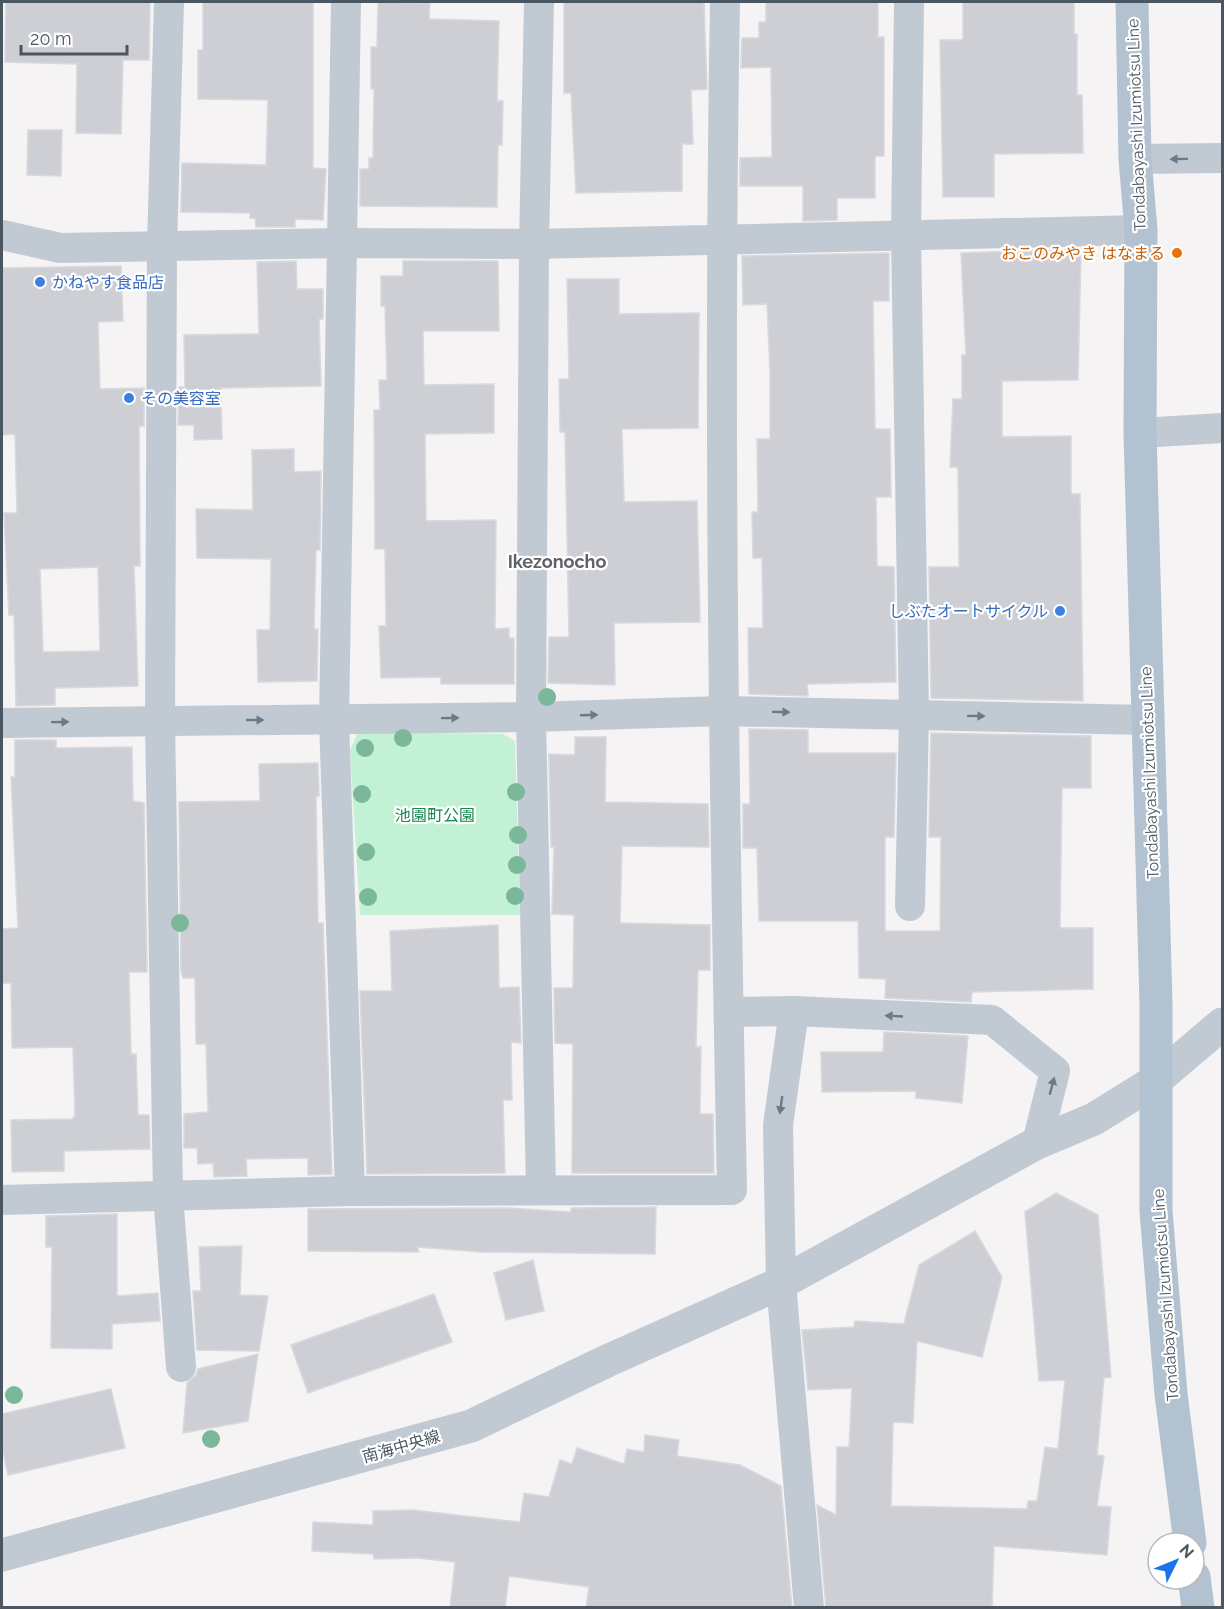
<svg xmlns="http://www.w3.org/2000/svg" width="1224" height="1609" viewBox="0 0 1224 1609" font-family="Raleway,'Noto Sans JP',sans-serif">
<style>
.green{fill:#c3f1d5}
.building{fill:#cdcfd5;stroke:#d7d9de;stroke-width:1.5;fill-rule:evenodd}
.lines{fill:none;stroke-linecap:round;stroke-linejoin:round}
.minor{stroke:#c1cad2;stroke-width:30}
.tertiary{stroke:#c1cad2;stroke-width:33}
.primary{stroke:#b3c2d1;stroke-width:33}
.tree{fill:#7bb799}
.oneway{fill:#6e7983}
.food-dot{fill:#e8710a;stroke:#fff;stroke-width:2}
.shop-dot{fill:#3f7fe0;stroke:#fff;stroke-width:2}
.labels{text-anchor:middle;stroke-width:4.5;stroke-linejoin:round;paint-order:stroke}
.street-label{font-size:16px;fill:#4a5661;stroke:#fff}
.food-label{font-size:16px;fill:#c56008;stroke:#fff;text-anchor:end}
.shop-label{font-size:16px;fill:#366cbe;stroke:#fff;text-anchor:start}
.park-label{font-size:16px;fill:#17864f;stroke:#fff}
.neighbourhood-label{font-size:18px;font-weight:bold;fill:#5f6368;stroke:#fff}
</style>
<rect width="100%" height="100%" fill="#f5f3f3"/>
<path class="green" d="M358,732L503,734L515,741L520,915H360L350,750Z"/>
<g class="building">
<path d="M6,2H150L149,60H123L121,134L76,133L77,64L5,62Z"/>
<path d="M203,2H313V168L326,169L323,220L295,219V227H256L255,218H250V213L181,212L182,163L266,165L268,100L198,99V50H203Z"/>
<path d="M378,2L430,3L429,19L499,21L497,101H503L502,145H498L497,207L360,206V169H369V158H373L374,89H371V47H377Z"/>
<path d="M564,2H704L707,89L691,90L693,144H682V191L576,193L571,93H564Z"/>
<path d="M766,2H878V37H884V156H875V198H837V220L803,221V186H740V158L772,157L771,67L741,68L742,38H759V22H766Z"/>
<path d="M963,2H1074V34H1077V95H1082L1083,153L994,154V197H943L940,40H963Z"/>
<path d="M28,130H62L61,176L27,175Z"/>
<path d="M1081,249L1078,380L1002,381V437L1071,436V494H1080L1083,701L931,698L929,567H959L958,467H950L953,399H962V355H966L961,253Z"/>
<path d="M889,253V301H873L875,429H890L891,497H876L877,566L894,567L896,682L807,684L808,696L749,694L748,628H763L762,558H753L752,512H758L757,439H770V371L767,304L743,305L742,256Z"/>
<path d="M296,261L297,289H323V319H319L321,386L221,388L222,439L194,440V425H178L179,387H185L184,335L259,334L257,262Z"/>
<path d="M403,261H498L499,331H423L424,385L494,384V433L425,434L426,521L496,520L495,629L509,628V638H514V684H441V677L381,678L379,626H386L385,549H375L374,410H380L379,380H387L385,306H381V276H403Z"/>
<path d="M121,266L123,321L98,322L100,389L144,388V426H139L140,566H134L138,686L55,688V705L16,706L14,615H9L4,513H17L15,434L2,435V268ZM98,567L100,651L43,652L40,569Z"/>
<path d="M567,279H619V314L699,313L698,428L622,429L624,502L697,501L700,622L614,623L615,685L548,683L549,637H569L565,432H560L559,379H569Z"/>
<path d="M294,449V472L321,471L320,550H316L314,629H318L317,681L258,682L257,630H270L271,559L197,558L196,509L253,510L252,450Z"/>
<path d="M749,729L808,730V753H896L894,837H885V931H940L941,837H929L931,733L1091,736V788H1062L1060,928H1093V989L972,992L971,1002L885,998L886,979L859,978L858,921H759L757,848H743V804H750Z"/>
<path d="M575,737H606L605,802L708,804L709,847L622,846L620,923L710,925V970H698L696,1047H701L700,1114H713L714,1173H572L573,1044L555,1043L554,988H573L574,915L552,914L554,847H551L549,754L575,755Z"/>
<path d="M15,740H56V748L132,747L133,801L144,803L147,972H129L131,1054H136L138,1115H149L150,1149L64,1151V1171L12,1172L11,1120L72,1119L75,1116L73,1047L12,1048L11,983H2V929L18,928L11,777H15Z"/>
<path d="M318,763L319,796H316L318,923H323L332,1174L308,1175V1158L246,1159L247,1176L214,1177L213,1163L198,1164L197,1148H184V1114L208,1112L206,1044H196L195,978H183L181,971L179,802L260,801L259,764Z"/>
<path d="M498,925L499,988L519,987L521,1043L511,1042L512,1100H503L505,1173L367,1174L360,991H392L390,931Z"/>
<path d="M884,1032L968,1036L962,1103L916,1098V1091L822,1092L821,1052H883Z"/>
<path d="M1056,1193L1098,1215L1111,1377L1104,1378L1097,1455L1104,1456L1097,1506L1111,1507L1107,1555L994,1546L992,1608H826L817,1505L836,1515L837,1447H849L852,1388L808,1390L802,1330L854,1327L855,1321L904,1324L919,1265L975,1231L1002,1277L982,1357L917,1341L913,1423L893,1422L891,1506L1027,1509L1028,1501H1037L1045,1447L1058,1449L1065,1380L1039,1381L1025,1212Z"/>
<path d="M656,1207L655,1254L481,1252L417,1247L419,1252L308,1251V1209L506,1208L571,1212V1208Z"/>
<path d="M117,1214V1296L158,1293L160,1321L112,1324V1349L51,1348L52,1247H46V1216Z"/>
<path d="M242,1246L240,1295L268,1296L259,1351L197,1350L193,1291H201L199,1247Z"/>
<path d="M533,1260L544,1311L506,1320L494,1273Z"/>
<path d="M434,1294L452,1342L308,1393L291,1345Z"/>
<path d="M258,1354L248,1421L183,1433L187,1383L196,1375L198,1369Z"/>
<path d="M111,1389L125,1448L8,1475L2,1446V1414Z"/>
<path d="M645,1435L679,1440L677,1456L740,1465L781,1486L792,1608H586L589,1587L509,1576L505,1608H450L455,1562L417,1558L374,1559L373,1554L312,1551L313,1522L373,1525V1511L412,1510L520,1522L524,1493L549,1497L560,1460L572,1464L577,1448L624,1464L627,1449L644,1452Z"/>
</g>
<g class="lines">
<g class="minor">
<path d="M169,2L162,247L160,721L168,1194L181,1367"/>
<path d="M346,2L334,720L350,1191"/>
<path d="M539,2L534,244L531,717L541,1189"/>
<path d="M909,2L906,236L914,715L910,906"/>
<path d="M1135,159L1222,158"/>
<path d="M2,235L60,248L342,243L534,244L1141,230"/>
<path d="M1140,433L1222,428"/>
<path d="M2,723L531,717L723,711L1146,720"/>
<path d="M729,1012L794,1011"/>
<path d="M2,1200L350,1191L732,1190C724,794 718,398 725,2"/>
<path d="M809,1608L781,1283L778,1125L794,1011L992,1020L1055,1071L1037,1143"/>
</g>
<path class="tertiary" d="M2,1555L471,1426L607,1361L781,1283L1037,1143L1094,1119L1155,1081L1222,1024"/>
<g class="primary">
<path d="M1132,2L1135,159L1141,230L1140,433L1156,1003V1211L1171,1394L1190,1543"/>
<path d="M1194,1577L1198,1608"/>
</g>
</g>
<g class="tree">
<circle cx="547" cy="697" r="9"/>
<circle cx="403" cy="738" r="9"/>
<circle cx="365" cy="748" r="9"/>
<circle cx="516" cy="792" r="9"/>
<circle cx="362" cy="794" r="9"/>
<circle cx="518" cy="835" r="9"/>
<circle cx="366" cy="852" r="9"/>
<circle cx="517" cy="865" r="9"/>
<circle cx="515" cy="896" r="9"/>
<circle cx="368" cy="897" r="9"/>
<circle cx="180" cy="923" r="9"/>
<circle cx="14" cy="1395" r="9"/>
<circle cx="211" cy="1439" r="9"/>
</g>
<defs><path id="oneway-solid" d="M-6-.8H1V-3.2L6.5 0L1 3.2V.8H-6Z" transform="scale(1.5)"/></defs>
<g class="oneway">
<use href="#oneway-solid" transform="translate(1179 159) rotate(179)"/>
<use href="#oneway-solid" transform="translate(781 712) rotate(1)"/>
<use href="#oneway-solid" transform="translate(589 715) rotate(-2)"/>
<use href="#oneway-solid" transform="translate(976 716) rotate(1)"/>
<use href="#oneway-solid" transform="translate(450 718) rotate(-1)"/>
<use href="#oneway-solid" transform="translate(255 720)"/>
<use href="#oneway-solid" transform="translate(60 722) rotate(-1)"/>
<use href="#oneway-solid" transform="translate(894 1016) rotate(-177)"/>
<use href="#oneway-solid" transform="translate(1052 1086) rotate(-75)"/>
<use href="#oneway-solid" transform="translate(781 1105) rotate(98)"/>
</g>
<circle class="food-dot" cx="1177" cy="253" r="6"/>
<g class="shop-dot">
<circle cx="40" cy="282" r="6"/>
<circle cx="129" cy="398" r="6"/>
<circle cx="1060" cy="611" r="6"/>
</g>
<g class="labels">
<g class="street-label">
<text transform="translate(1136 125) rotate(-92)" y="6">Tondabayashi Izumiotsu Line</text>
<text transform="translate(1149 773) rotate(-92)" y="6">Tondabayashi Izumiotsu Line</text>
<text transform="translate(1165 1295) rotate(-94)" y="6">Tondabayashi Izumiotsu Line</text>
<text transform="translate(401 1446) rotate(-16)" y="6">南海中央線</text>
</g>
<g class="food-label">
<text x="1165" y="259">おこのみやき はなまる</text>
</g>
<g class="shop-label">
<text x="52" y="288">かねやす食品店</text>
<text x="141" y="404">その美容室</text>
<text x="1048" y="617" text-anchor="end">しぶたオートサイクル</text>
</g>
<g class="park-label">
<text x="435" y="821">池園町公園</text>
</g>
<g class="neighbourhood-label">
<text x="557" y="568">Ikezonocho</text>
</g>
</g>
<rect width="1224" height="1609" fill="none" stroke="#4a5661" stroke-width="6"/>
<g transform="translate(1176 1561) rotate(47)"><circle r="28" fill="#ffffff" stroke="#b7bbc0" stroke-width="1.5"/>
<path d="M0-4.5L10 22L0 15L-10 22Z" fill="#1a73e8"/>
<text y="-9" font-size="16" font-weight="bold" text-anchor="middle" fill="#4a5661">N</text>
</g>
<path d="M21 45v9h106v-9" fill="none" stroke="#4a5661" stroke-width="3"/>
<text x="30" y="45" font-size="18" fill="#4a5661" stroke="#ffffff" stroke-width="4.5" paint-order="stroke">20 m</text>
</svg>
